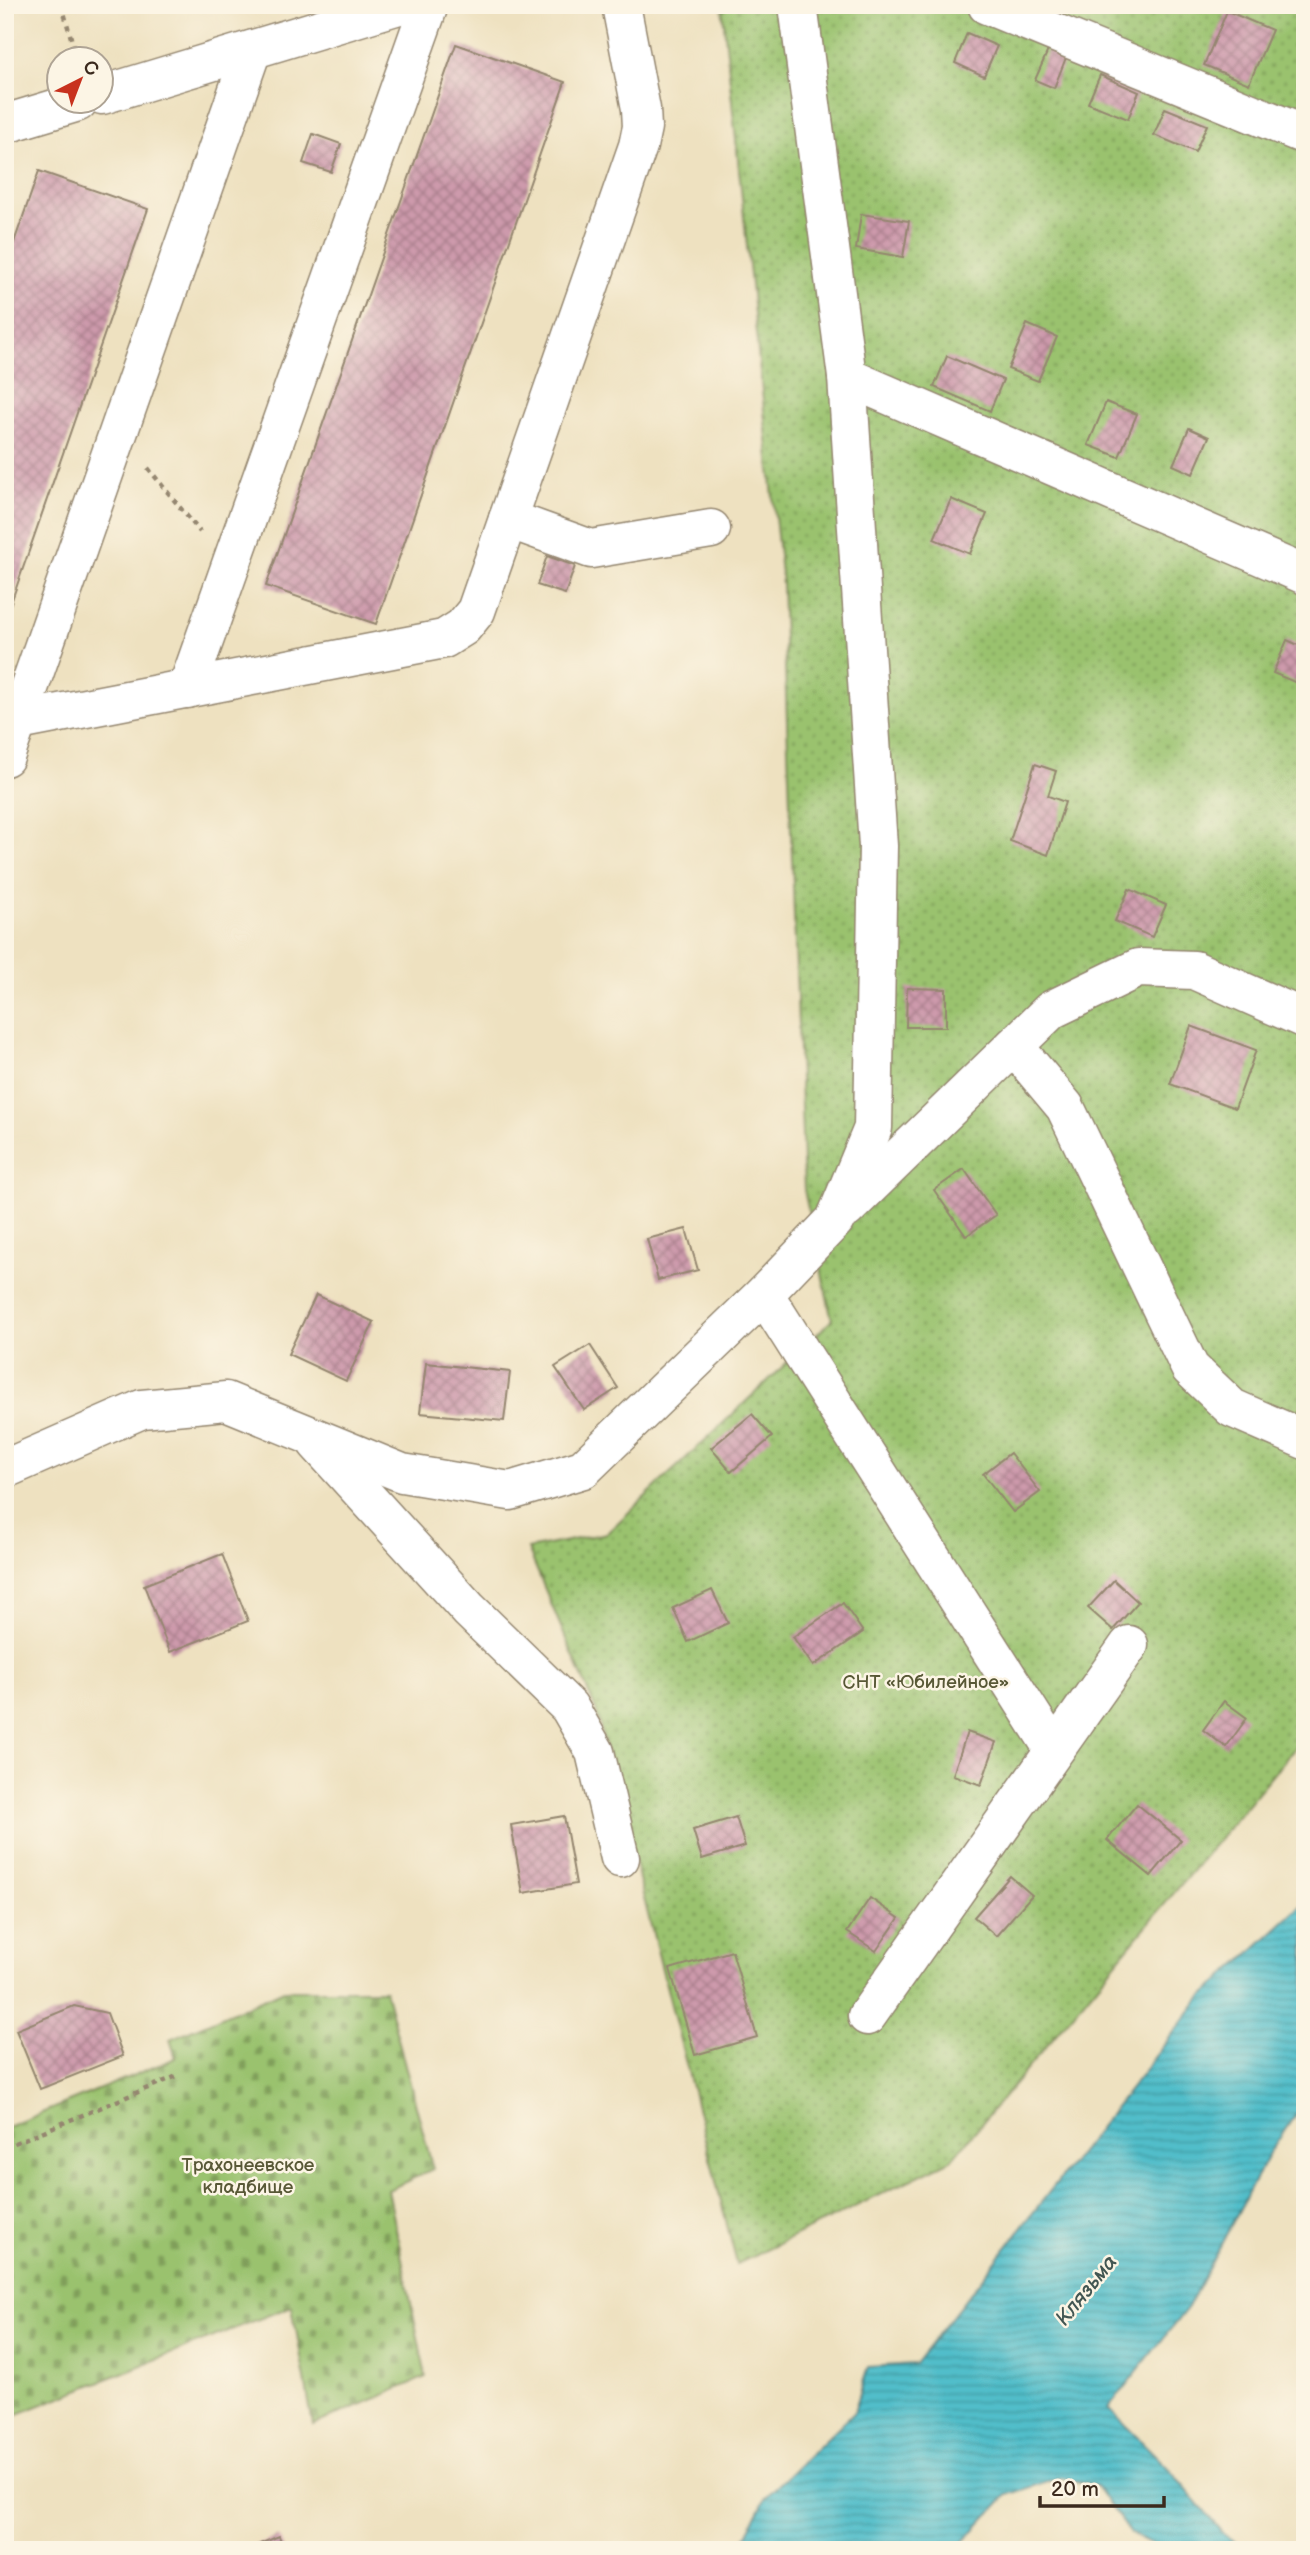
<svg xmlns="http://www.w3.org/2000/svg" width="1310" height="2555" viewBox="0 0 1310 2555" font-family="'Balsamiq Sans',sans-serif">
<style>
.cemetery{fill:url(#cemetery-stones);stroke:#6a7646;stroke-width:2}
.garden{fill:url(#garden-dots);stroke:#6a7646;stroke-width:2}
.water{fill:url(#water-rules);stroke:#467474;stroke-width:2}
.building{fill:url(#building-cross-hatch)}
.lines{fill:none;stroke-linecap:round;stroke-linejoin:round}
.minor-casing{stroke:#94866f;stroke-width:41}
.path{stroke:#94866f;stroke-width:4.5;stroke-dasharray:5 5;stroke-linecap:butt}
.minor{stroke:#fff;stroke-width:38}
.labels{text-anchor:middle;stroke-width:5;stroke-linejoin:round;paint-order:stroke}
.park-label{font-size:19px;fill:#585836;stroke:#fcf5e5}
.water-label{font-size:21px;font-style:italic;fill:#425652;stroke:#fcf5e5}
</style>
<defs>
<pattern id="cemetery-stones" width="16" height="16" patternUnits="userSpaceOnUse" patternTransform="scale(1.75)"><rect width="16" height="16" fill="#9ac26e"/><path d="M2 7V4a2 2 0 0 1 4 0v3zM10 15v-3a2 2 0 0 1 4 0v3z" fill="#7f9e5a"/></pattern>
<pattern id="garden-dots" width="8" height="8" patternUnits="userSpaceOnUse" patternTransform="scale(1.75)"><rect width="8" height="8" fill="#9ac26e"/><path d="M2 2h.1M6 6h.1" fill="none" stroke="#7f9e5a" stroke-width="1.8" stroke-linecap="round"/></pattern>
<pattern id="water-rules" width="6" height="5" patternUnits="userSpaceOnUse" patternTransform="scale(1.75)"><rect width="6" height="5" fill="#51beca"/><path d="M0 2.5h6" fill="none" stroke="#449ba3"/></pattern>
<pattern id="building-cross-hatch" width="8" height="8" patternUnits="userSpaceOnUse" patternTransform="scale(1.75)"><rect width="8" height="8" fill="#cd9aac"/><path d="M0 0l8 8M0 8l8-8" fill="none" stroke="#a87e8b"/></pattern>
</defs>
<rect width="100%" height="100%" fill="#fcf5e5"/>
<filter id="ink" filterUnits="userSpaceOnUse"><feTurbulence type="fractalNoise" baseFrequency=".0143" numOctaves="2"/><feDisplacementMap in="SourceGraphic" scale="14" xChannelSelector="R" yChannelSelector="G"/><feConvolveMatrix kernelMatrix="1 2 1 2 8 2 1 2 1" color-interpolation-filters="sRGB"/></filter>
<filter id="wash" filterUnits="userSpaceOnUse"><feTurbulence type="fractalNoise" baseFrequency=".00686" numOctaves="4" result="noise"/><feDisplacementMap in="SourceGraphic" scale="28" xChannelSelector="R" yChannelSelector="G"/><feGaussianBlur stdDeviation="1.57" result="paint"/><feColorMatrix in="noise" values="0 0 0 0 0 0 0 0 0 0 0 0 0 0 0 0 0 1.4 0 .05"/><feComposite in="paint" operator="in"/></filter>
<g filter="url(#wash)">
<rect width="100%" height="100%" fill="#eee1c0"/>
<path class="cemetery" d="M284,1990H385L433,2169L388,2190L426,2377L313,2425L292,2306L5,2419V2128L176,2058L170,2039Z"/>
<path class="garden" d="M722,5H1305V1736L951,2160L737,2264L596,1710L528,1549L607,1533L832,1320L804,1190L782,584Z"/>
<path class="water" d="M1305,1902V2100L1267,2157L1188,2307L1108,2408L1167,2467L1225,2535L1246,2550H1164L1130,2533L1096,2486L1061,2477L1007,2495L956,2550H739L766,2497L854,2412L868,2367L915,2364L1200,1999Z"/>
<g id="blocks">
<g class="building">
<path d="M1227,11L1272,30L1249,84L1204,65Z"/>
<path d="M967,33L997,46L984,76L955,63Z"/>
<path d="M456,44L565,82L376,624L266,586Z"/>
<path d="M1049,48L1067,55L1054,88L1035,80Z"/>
<path d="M1100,75L1139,92L1128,119L1088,103Z"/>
<path d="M1165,108L1207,125L1195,152L1154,135Z"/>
<path d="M313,134L341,144L331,172L303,163Z"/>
<path d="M39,171L148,209L6,617L5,268Z"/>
<path d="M861,214L909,221L903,257L856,249Z"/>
<path d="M1027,324L1057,337L1038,381L1008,369Z"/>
<path d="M947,356L1003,380L990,411L934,387Z"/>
<path d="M1106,402L1137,414L1119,457L1088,445Z"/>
<path d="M1189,428L1209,437L1193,474L1173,465Z"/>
<path d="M951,499L987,514L970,554L934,539Z"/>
<path d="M547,556L575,566L565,594L537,585Z"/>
<path d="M1287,640L1305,648V669L1299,684L1273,673Z"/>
<path d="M1035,764L1056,771L1048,796L1065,802L1048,855L1010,841Z"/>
<path d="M1129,889L1166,905L1152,937L1115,921Z"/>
<path d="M907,988L946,989V1027H906Z"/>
<path d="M1191,1026L1256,1050L1235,1108L1170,1084Z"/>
<path d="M964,1169L996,1215L966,1236L934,1190Z"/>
<path d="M686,1229L698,1270L658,1280L647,1239Z"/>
<path d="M316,1295L374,1322L346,1381L288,1354Z"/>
<path d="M590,1345L618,1388L584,1410L555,1367Z"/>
<path d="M426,1363L510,1372L504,1421L420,1413Z"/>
<path d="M752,1414L772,1437L731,1472L711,1448Z"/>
<path d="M1010,1453L1040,1492L1013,1512L983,1474Z"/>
<path d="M222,1554L248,1621L170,1652L144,1585Z"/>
<path d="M1114,1580L1138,1602L1113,1630L1088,1608Z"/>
<path d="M712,1590L728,1623L688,1642L673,1608Z"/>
<path d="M843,1603L863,1632L813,1666L793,1637Z"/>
<path d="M1224,1701L1247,1718L1226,1747L1203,1730Z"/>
<path d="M967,1732L996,1742L981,1785L953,1775Z"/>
<path d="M1137,1804L1181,1840L1151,1876L1107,1840Z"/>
<path d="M564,1816L576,1884L523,1893L511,1825Z"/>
<path d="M736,1817L745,1846L702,1859L693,1830Z"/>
<path d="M1010,1876L1032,1895L996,1936L974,1917Z"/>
<path d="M870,1898L899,1918L876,1951L847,1932Z"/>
<path d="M732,1951L757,2037L695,2055L670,1969Z"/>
<path d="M74,2006L107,2013L123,2056L40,2089L16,2030Z"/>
<path d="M279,2536L284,2550H245Z"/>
</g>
</g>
</g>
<g filter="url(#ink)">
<use href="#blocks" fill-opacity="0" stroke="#94866f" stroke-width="2"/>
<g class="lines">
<g class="minor-casing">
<g id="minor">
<path d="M987,5L1305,135"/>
<path d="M102,95L399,5"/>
<path d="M5,124L78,102"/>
<path d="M847,377L1305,575"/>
<path d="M508,519L591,549L711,529"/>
<path d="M187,689L429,5"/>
<path d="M5,717L18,721L444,639L463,627L476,611L638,146L642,127L641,109L621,5"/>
<path d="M5,757L252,50"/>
<path d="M1014,1046L1065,1107L1190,1368L1232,1408L1305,1440"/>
<path d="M846,1209L1051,1010L1138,968L1194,970L1305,1019"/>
<path d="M764,1294L1054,1750"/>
<path d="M317,1443L469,1610L569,1707L595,1752L620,1858"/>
<path d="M5,1469L142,1409L226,1401L402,1473L510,1491L583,1469L764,1294L835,1220L873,1128L878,846L847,377L798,5"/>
<path d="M867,2016L1129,1645"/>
</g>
</g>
<g class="path">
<path d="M62,5L77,60"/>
<path d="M148,468L200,532"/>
<path d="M5,2147L177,2076"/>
</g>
<use href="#minor" class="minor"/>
</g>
</g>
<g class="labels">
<g class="park-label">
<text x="926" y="1688">СНТ «Юбилейное»</text>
<text x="248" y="2171">Трахонеевское<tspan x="248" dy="22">кладбище</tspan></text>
</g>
<g class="water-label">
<text transform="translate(1086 2290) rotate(-51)" y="7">Клязьма</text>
</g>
</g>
<rect width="1310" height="2555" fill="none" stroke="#fcf5e5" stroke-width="28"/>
<g transform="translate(80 80) rotate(42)"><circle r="33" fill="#fcf5e5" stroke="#afa495" stroke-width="2"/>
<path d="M0-5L12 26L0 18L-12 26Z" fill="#c8321e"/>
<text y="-10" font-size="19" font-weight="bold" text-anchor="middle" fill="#3b2a1e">С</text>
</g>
<path d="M1040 2496v10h124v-10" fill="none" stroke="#3b2a1e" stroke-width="3.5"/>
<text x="1051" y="2496" font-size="21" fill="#3b2a1e" stroke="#fcf5e5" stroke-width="5" paint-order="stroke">20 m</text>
</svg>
